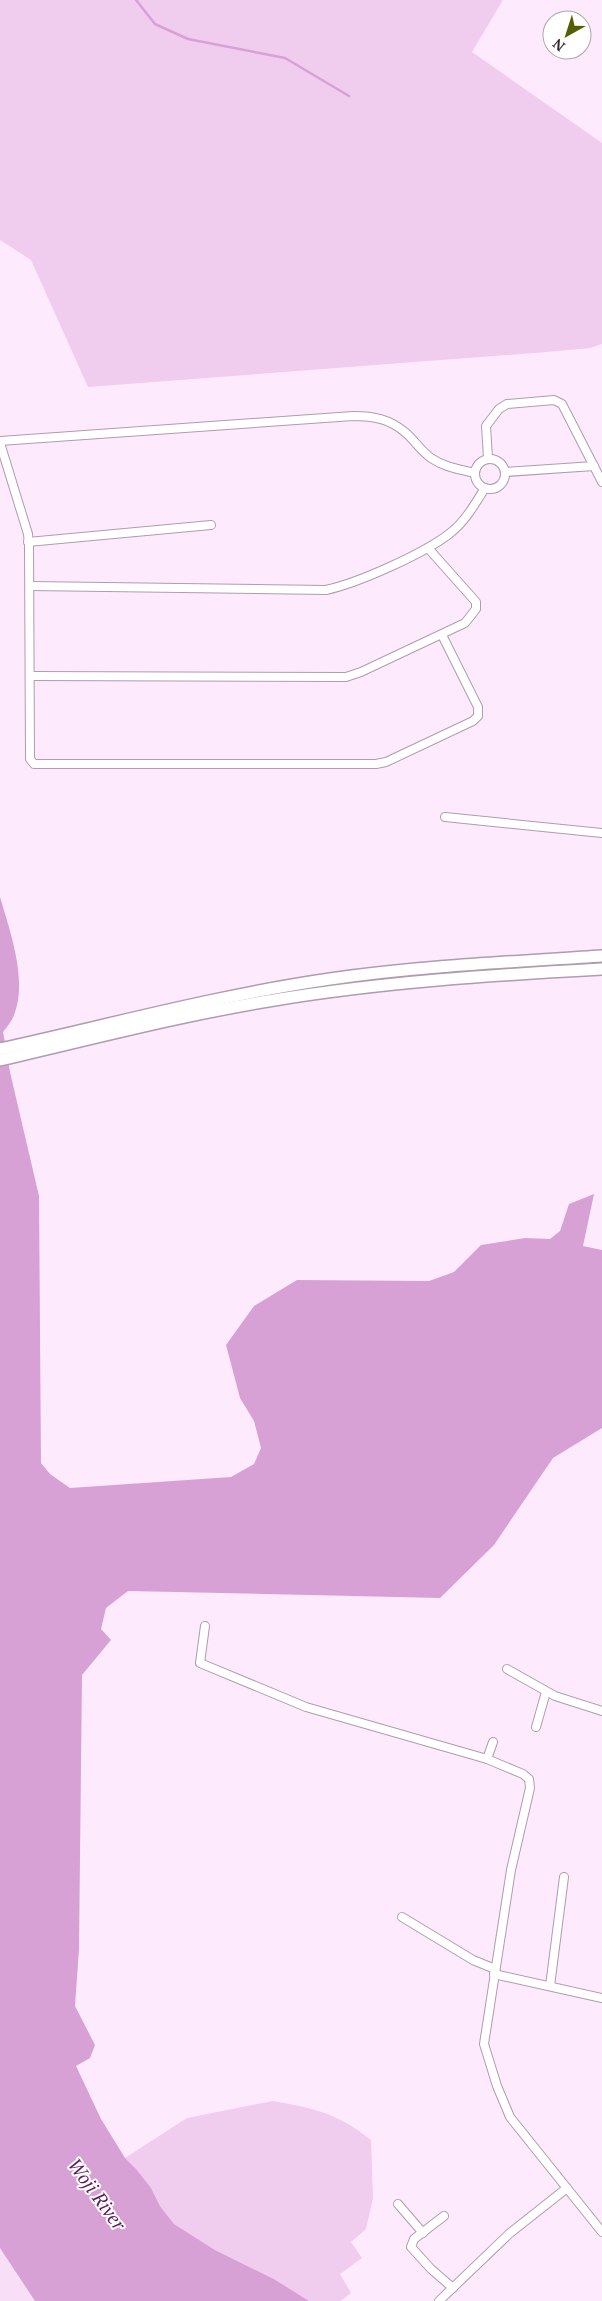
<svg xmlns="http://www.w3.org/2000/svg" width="602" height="2301" viewBox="0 0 602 2301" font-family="'PT Serif',serif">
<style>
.built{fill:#f8def7}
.green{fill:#f0ccee}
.water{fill:#d8a1d6}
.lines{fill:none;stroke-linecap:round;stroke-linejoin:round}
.stream{stroke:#d8a1d6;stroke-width:2.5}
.street-casing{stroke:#af9cae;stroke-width:10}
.secondary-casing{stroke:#af9cae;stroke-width:14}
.street{stroke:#fff;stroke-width:8}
.secondary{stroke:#fff;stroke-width:11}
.labels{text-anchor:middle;stroke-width:4;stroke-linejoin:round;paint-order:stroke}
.water-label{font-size:19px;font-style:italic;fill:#5e1d5e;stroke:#fff}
</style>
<rect width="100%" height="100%" fill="#feeafd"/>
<path class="built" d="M0,2248L1,2249L35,2301H0Z"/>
<g class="green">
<path d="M0,0H503L472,52L602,143V344L590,348L547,352L88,387L31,260L0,240Z"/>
<path d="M273,2101C316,2109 335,2112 371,2140L373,2198L366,2229L351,2242L362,2258L340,2274L351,2293L341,2301H309L274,2279L215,2250L174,2224L160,2206L151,2188L125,2158L187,2118Z"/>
</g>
<path class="water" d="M0,897C10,931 28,981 14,1015C12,1021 7,1027 3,1032L10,1072L39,1196L41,1463L50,1474L70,1488L231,1477L254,1464L261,1448L254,1421L240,1398L226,1345L254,1306L297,1280L429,1281L454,1272L481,1245L525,1238L550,1239L560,1231L569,1204L594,1194L583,1246L602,1250V1428L553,1458L494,1545L440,1598L128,1591L106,1608L101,1629L111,1640L82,1675L79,1949L75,2006L95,2045L90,2058L76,2066L101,2119L125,2158L136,2169L151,2188L160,2206L174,2224L215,2250L274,2279L309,2301H35L0,2248Z"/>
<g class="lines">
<path class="stream" d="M136,0L155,24L188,39L285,58L349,96"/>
<g class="street-casing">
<g id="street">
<path d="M0,441L353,416C374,416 390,419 406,433C415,441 421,451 431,458C444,467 459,469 474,473"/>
<path d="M0,443L28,534L29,545L30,759L34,764H376L386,762L473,721L478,716V707L442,635"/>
<path d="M488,458L486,426L499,409L507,404L554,400L562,404L602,482"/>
<circle cx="490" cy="474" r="15"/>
<path d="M506,472L594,466"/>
<path d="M28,542L211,525"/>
<path d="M30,586L326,590C358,583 423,554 449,534C465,522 475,504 485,488"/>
<path d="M30,676L346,677L361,672L465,623L476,609V602L428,548"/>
<path d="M445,817L602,833"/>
<path d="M205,1626L200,1663L306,1707L487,1759L523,1774L529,1779L530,1788L511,1870L484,2044L497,2086L510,2117L602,2232"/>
<path d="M507,1669L555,1696L602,1711"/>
<path d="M536,1727L546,1692"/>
<path d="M487,1759L493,1742"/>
<path d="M402,1917L473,1960L495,1969"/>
<path d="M494,1974L602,1998"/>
<path d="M550,1986L564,1877"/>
<path d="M398,2204L423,2233"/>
<path d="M444,2216L414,2239L411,2247L431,2269L453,2288"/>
<path d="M439,2301L510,2233L567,2188"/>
</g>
</g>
<g class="secondary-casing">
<g id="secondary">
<path d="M0,1049C109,1025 219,995 330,979C420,966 511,962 602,956"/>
<path d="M0,1060C91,1039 182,1015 274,1000C382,982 492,975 602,969"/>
</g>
</g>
<use href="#street" class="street"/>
<use href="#secondary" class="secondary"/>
</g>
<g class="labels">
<g class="water-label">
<text transform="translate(97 2194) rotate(54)" y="7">Woji River</text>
</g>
</g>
<g transform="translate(567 35) rotate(219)"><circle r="24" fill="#ffffff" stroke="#aba8ab"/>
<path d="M0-4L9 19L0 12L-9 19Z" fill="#535f00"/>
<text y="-8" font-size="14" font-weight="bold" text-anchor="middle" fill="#2e262d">N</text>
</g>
</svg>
